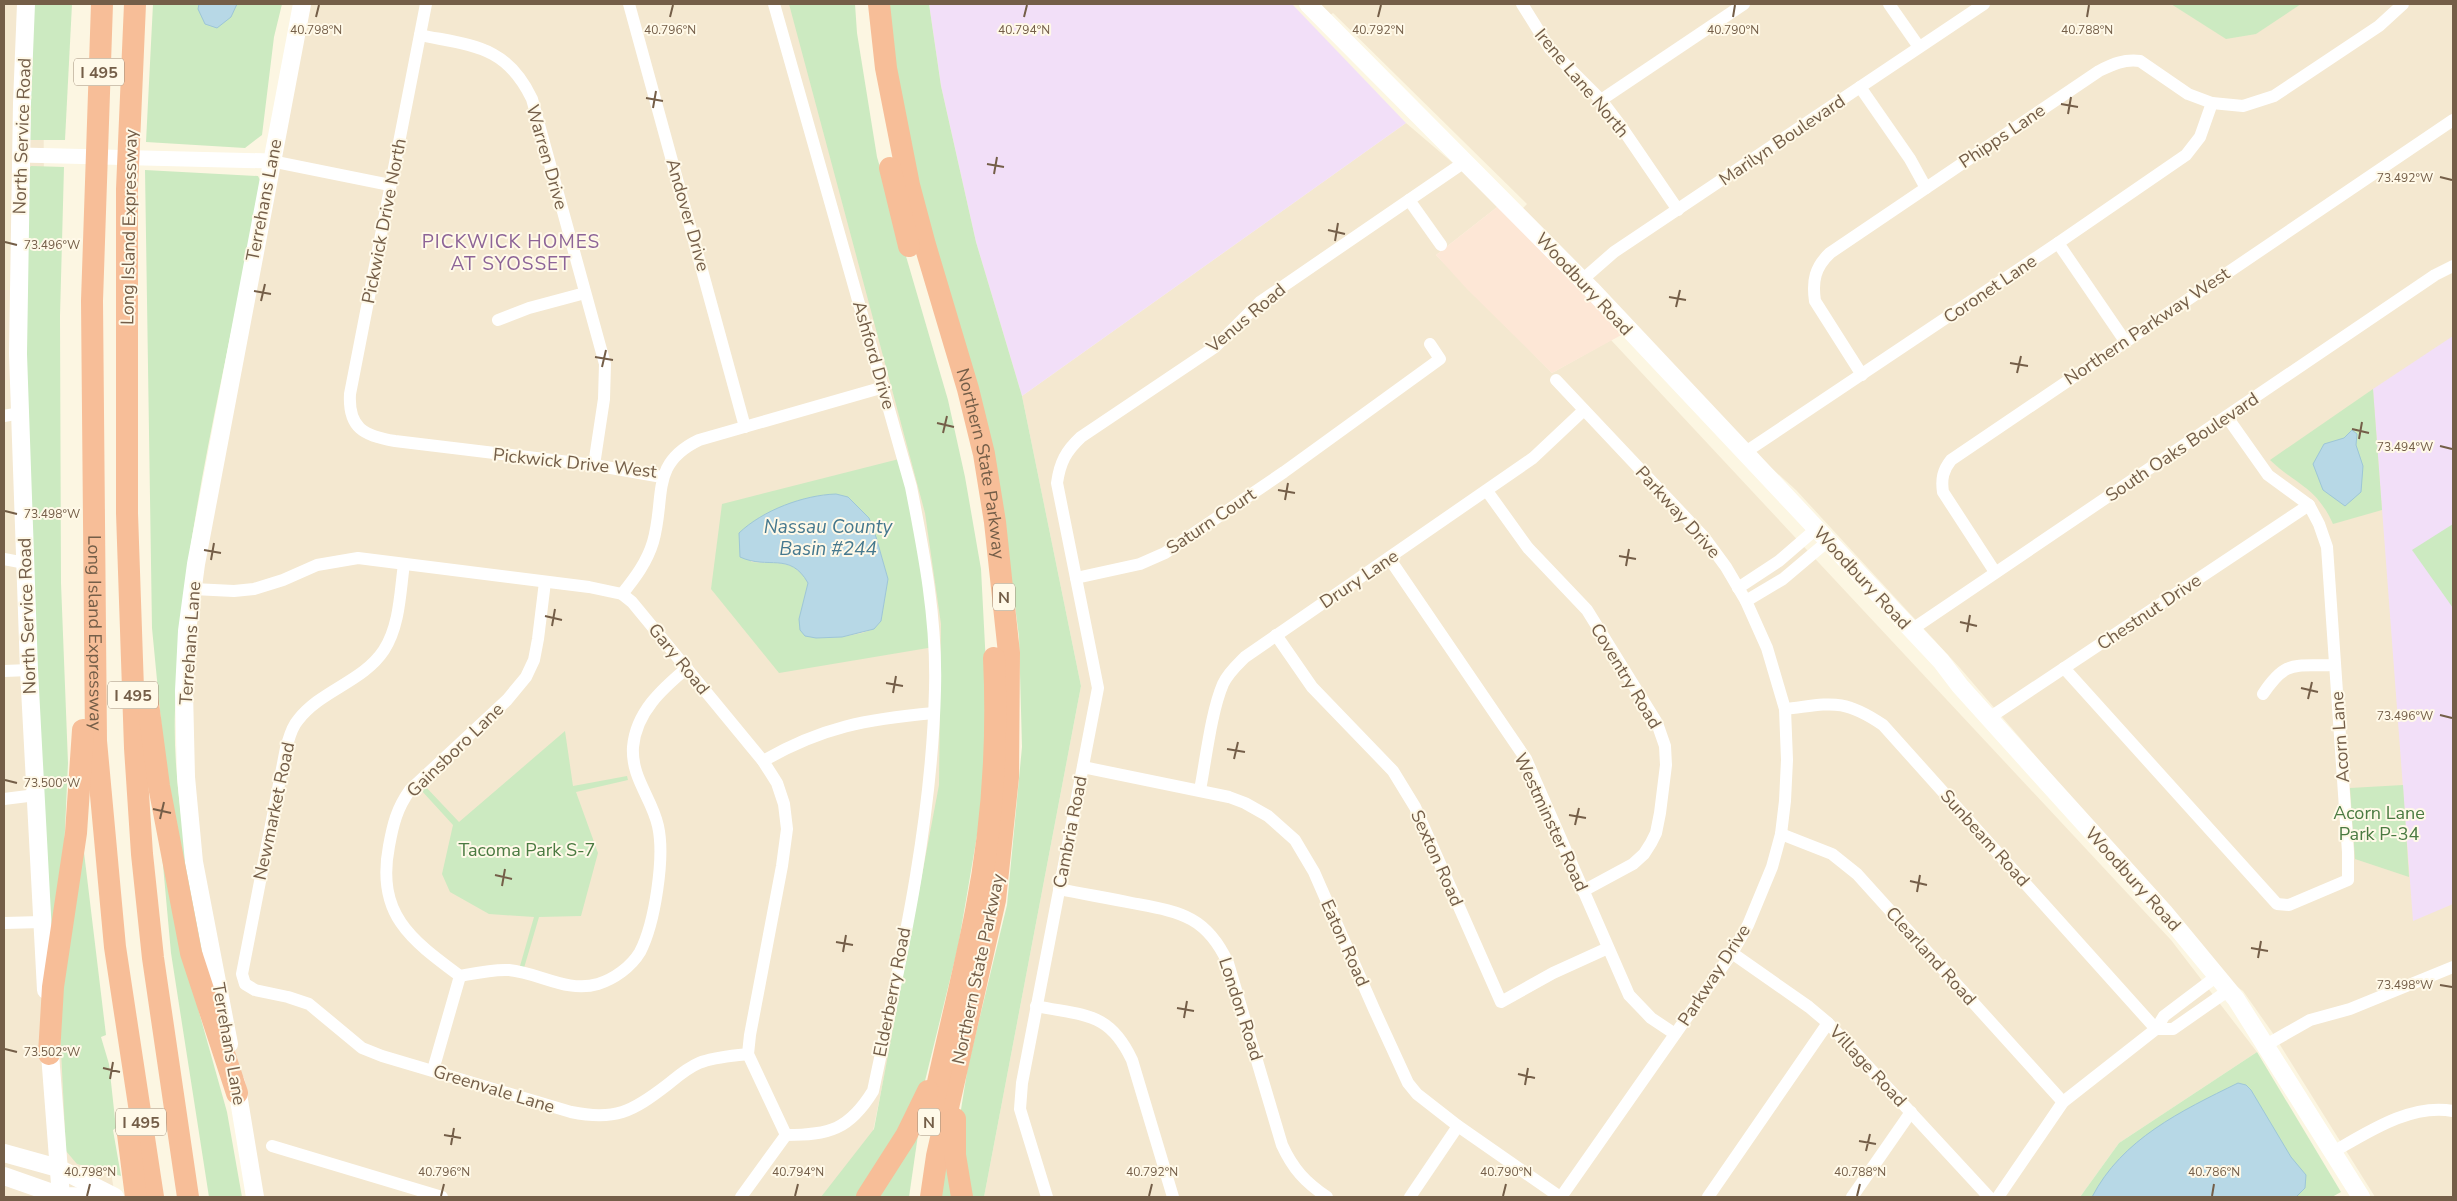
<svg xmlns="http://www.w3.org/2000/svg" width="2457" height="1201" viewBox="0 0 2457 1201" font-family="'Nunito Sans',sans-serif">
<style>
.residential{fill:#f4e8d0}
.commercial{fill:#fde7d6}
.education{fill:#f2dff8}
.green{fill:#cceac1;fill-rule:evenodd}
.water{fill:#b7d8e6;stroke:#9dc6d7}
.lines{fill:none;stroke-linecap:round;stroke-linejoin:round}
.minor{stroke:#fff;stroke-width:12}
.tertiary{stroke:#fff;stroke-width:15}
.secondary{stroke:#fff;stroke-width:18}
.motorway{stroke:#f7be98;stroke-width:22}
.ticks{fill:none;stroke:#745e48;stroke-width:2}
.labels{text-anchor:middle;stroke-width:4;stroke-linejoin:round;paint-order:stroke}
.shield{fill:#fff9e8;stroke:#9e8c78;stroke-width:1}
.shield-label{font-size:16px;font-weight:bold;fill:#745e48}
.street-label{font-size:18px;fill:#745e48;stroke:#fff9e8}
.park-label{font-size:18px;fill:#4a7a41;stroke:#fff9e8}
.neighbourhood-label{font-size:19px;letter-spacing:1px;fill:#8d6497;stroke:#fff9e8}
.water-label{font-size:19px;font-style:italic;fill:#45788e;stroke:#fff9e8}
.ticks-label{font-size:12px;text-anchor:middle;fill:#745e48;stroke:#fff9e8;stroke-width:4;stroke-linejoin:round;paint-order:stroke}
</style>
<rect width="100%" height="100%" fill="#fcf6e2"/>
<g class="residential">
<path d="M4,4H43L47,771L115,1197H4Z"/>
<path d="M302,4H790L928,508L945,629L943,785L865,1171L840,1197H255L194,862L187,631Z"/>
<path d="M1316,4H2453V1197H2375L2272,1032L2243,991L2228,980L1960,668L1796,490L1747,446L1519,212L1527,204L1333,13L1329,16Z"/>
<path d="M1406,123L1501,204L1436,255L1552,373L1611,340L2171,940L2257,1052L2119,1143L2080,1197H984L1081,686L1022,396Z"/>
</g>
<path class="commercial" d="M1501,204L1625,333L1552,373L1467,289L1436,255Z"/>
<g class="education">
<path d="M929,4H1292L1406,123L1022,396L976,242L941,86Z"/>
<path d="M2453,336V904L2413,921L2373,389Z"/>
</g>
<g class="green">
<path d="M33,4H72L65,140H30Z"/>
<path d="M153,4H282L274,37L262,135L245,148L146,142Z"/>
<path d="M789,4H855L857,33L877,157L948,400L965,477L981,569L986,665L985,753L980,818L958,947L925,1081L900,1135L861,1197H821L874,1129L939,785L941,624L925,513Z"/>
<path d="M887,4H929L941,86L976,242L1022,396L1081,686L984,1197H967L959,1122L968,1066L1007,905L1022,747L1019,637L1005,528L926,230L895,86Z"/>
<path d="M2171,4H2301L2256,34L2226,39Z"/>
<path d="M31,166L64,167L60,316L61,583L68,763L64,852L50,938L30,584L25,315L27,170Z"/>
<path d="M145,170L258,176L260,180C231,357 180,531 175,710C172,796 193,884 207,969L202,970L168,794L152,628Z"/>
<path d="M2373,389L2382,510L2333,524C2316,486 2296,485 2270,460Z"/>
<path d="M903,458L934,647L779,673L711,589L722,504ZM821,495L848,497L862,511L876,537L888,579L881,621L874,629L862,633L842,637L816,638L799,619L808,583C794,558 776,564 751,562L768,514Z"/>
<path d="M2453,524V608L2412,550Z"/>
<path d="M565,731L573,786L627,776L628,780L576,792L598,853L581,916L539,917L524,968L520,966L534,917L489,914L450,892L442,874L453,825L421,790L424,785L459,822Z"/>
<path d="M2403,785L2409,877L2355,859L2350,788Z"/>
<path d="M160,832L199,1012L227,1112L242,1197H209L171,953Z"/>
<path d="M83,844L106,1035L101,1037L109,1064L116,1128L113,1130L121,1176L77,1164L66,1151L58,990Z"/>
<path d="M2257,1052L2341,1192L2332,1197H2080L2119,1143Z"/>
<path d="M919,1128L909,1197H872Z"/>
<path d="M947,1150L955,1197H938Z"/>
</g>
<g class="water">
<path d="M199,4H237L231,17L217,28L205,24L198,9Z"/>
<path d="M2352,430L2357,434L2356,445L2363,466L2361,492L2345,506L2323,490L2313,464L2324,444L2344,438Z"/>
<path d="M836,494L848,497L869,518L876,537L888,579L881,621L874,629L842,637L816,638L805,636L800,630L799,619L808,583C790,551 768,570 740,557L739,533C763,510 804,495 836,494Z"/>
<path d="M2238,1083L2246,1085L2251,1090L2291,1157L2306,1175L2305,1188L2296,1197H2092C2122,1139 2181,1111 2238,1083Z"/>
</g>
<g class="lines">
<g class="minor">
<path d="M426,4L350,394C348,428 364,436 395,441L594,465L662,477"/>
<path d="M629,4L745,427"/>
<path d="M1522,4L1550,49L1601,100L1620,125L1678,210"/>
<path d="M1889,4L1919,47"/>
<path d="M420,35C473,46 506,45 532,99L605,364L604,399L594,465"/>
<path d="M1860,87L1910,159L1926,188"/>
<path d="M1601,100L1744,4"/>
<path d="M271,161L390,185"/>
<path d="M1409,200L1441,245"/>
<path d="M2058,243L2125,341"/>
<path d="M1582,280L1614,252L1984,4"/>
<path d="M498,320L529,308L585,293"/>
<path d="M1862,375L1815,301C1812,281 1815,267 1830,253L2099,71C2113,64 2124,59 2140,61L2188,94L2212,103L2243,106L2274,96L2379,26L2403,4"/>
<path d="M1556,380L1704,537L1726,567L1746,601L1767,648L1785,709L1787,760L1785,801L1781,834L1772,867L1748,925L1732,953L1561,1197"/>
<path d="M4,416L20,413"/>
<path d="M1744,453L2058,243L2186,155L2200,137L2212,103"/>
<path d="M1487,491L1528,548L1587,610L1657,723L1665,746L1666,765L1660,813L1656,833L1651,843L1644,854L1633,864L1583,891"/>
<path d="M1389,558L1526,759L1629,995L1651,1018L1675,1034"/>
<path d="M4,559L25,563"/>
<path d="M404,564C400,592 400,625 384,650C363,682 321,690 298,720C291,728 289,739 286,748L242,974L245,984L255,990L288,997L309,1004L362,1048L382,1056L571,1112C615,1121 632,1112 667,1085C677,1077 687,1068 699,1063C714,1057 732,1056 748,1054"/>
<path d="M1995,572L1943,492C1941,479 1943,470 1951,460L2453,120"/>
<path d="M1076,578L1140,564L1165,553L1284,472L1440,359L1430,344"/>
<path d="M1738,588L1779,561L1816,529"/>
<path d="M193,589L234,591L254,589L283,580L317,565L358,558L589,587L622,594L632,602L763,761L777,783L784,804L787,829L782,866L750,1035L748,1054L786,1135"/>
<path d="M622,594C635,578 647,562 653,542C666,497 649,464 699,440L884,387"/>
<path d="M1746,601L1783,579L1828,541"/>
<path d="M1911,630L2435,275L2453,266"/>
<path d="M1276,635L1312,687L1393,771L1415,807L1501,1002L1553,973L1608,948"/>
<path d="M2064,668L2277,904L2289,905L2348,880V852L2327,547L2319,524L2309,505L2268,475L2227,417"/>
<path d="M4,671L29,670"/>
<path d="M2263,694C2287,658 2295,667 2335,665"/>
<path d="M1785,709C1830,704 1842,697 1883,725L2156,1029H2173L2229,990"/>
<path d="M1989,718L2309,505"/>
<path d="M763,761C822,727 867,719 934,713"/>
<path d="M1083,767L1229,797L1245,803L1268,816L1295,840L1314,872L1374,1009L1408,1083L1417,1094L1458,1126L1560,1197"/>
<path d="M1200,790C1206,759 1211,712 1223,684C1228,673 1237,665 1245,657L1533,458L1584,410"/>
<path d="M4,799L36,795"/>
<path d="M1781,834L1832,854L1857,874L2063,1102"/>
<path d="M1059,889C1083,894 1108,898 1132,903C1179,912 1206,915 1228,963L1282,1145C1293,1169 1305,1182 1327,1197"/>
<path d="M4,923L42,922"/>
<path d="M1732,953L1809,1007L1828,1023L1989,1197"/>
<path d="M460,976C476,973 493,969 509,970C540,973 567,993 598,984C614,979 631,967 640,952C655,923 665,857 658,826C652,798 631,778 633,747C636,712 662,689 687,668"/>
<path d="M1036,1006C1084,1016 1109,1011 1132,1060L1173,1197"/>
<path d="M2266,1045L2310,1020L2350,1009L2453,967"/>
<path d="M433,1070L460,976C410,939 376,914 389,846C393,824 397,808 410,790L507,700L526,677L534,660L538,639L545,582"/>
<path d="M272,1146L442,1197"/>
<path d="M2333,1152C2368,1132 2411,1103 2453,1111"/>
<path d="M741,1197L786,1135C829,1135 849,1130 873,1091C901,959 932,824 935,689C937,620 924,553 911,487L774,4"/>
<path d="M1047,1197L1020,1109L1022,1083L1098,688L1057,483C1060,462 1066,451 1081,437L1215,347L1260,302L1466,161"/>
<path d="M1410,1197L1458,1126"/>
<path d="M1708,1197L1828,1023"/>
<path d="M1852,1197L1911,1112"/>
<path d="M1998,1197L2063,1102L2156,1029L2164,1016L2217,976"/>
</g>
<path class="tertiary" d="M21,155L271,161"/>
<g class="secondary">
<path d="M26,4L22,103L18,354L29,670L46,990"/>
<path d="M1308,4L1591,289L1941,661L1960,686L2164,912L2236,999L2361,1197"/>
<path d="M49,1041L61,1197"/>
<path d="M229,1044L194,862L186,777L184,691L187,631L196,564L302,4"/>
<path d="M236,1082L255,1197"/>
<path d="M4,1153L58,1168L115,1197"/>
<path d="M4,1176L61,1196L106,1197"/>
</g>
<g class="motorway">
<path id="s1" d="M102,4L92,301L96,741L115,947L153,1197"/>
<path d="M135,4L127,189V513L135,748L142,854L153,958L188,1197"/>
<path id="s2" d="M879,4L886,68L909,185L925,245L968,389L984,454L995,522L1009,653L1008,777L995,900L937,1156L931,1197"/>
<path d="M890,168L909,246"/>
<path d="M147,696L159,786L191,953L237,1093"/>
<path d="M49,1054L53,987L76,833L83,730"/>
<path d="M931,1115C945,1046 963,979 976,911C992,829 998,741 994,658"/>
<path d="M955,1119V1155L962,1197"/>
<path d="M128,1134L136,1197"/>
<path d="M867,1197L906,1136L928,1091"/>
</g>
</g>
<path class="ticks" d="M316,17L319,5M670,17L673,5M1024,17L1027,5M1378,17L1381,5M1733,17L1735,5M2087,17L2089,5M646,98L663,101M2061,104L2078,107M653,108L656,91M2068,114L2071,97M987,164L1004,167M994,174L997,157M2440,177L2452,180M1328,230L1345,234M1335,241L1338,223M5,242L17,245M254,291L271,294M1669,297L1686,300M261,301L265,284M1676,307L1680,290M595,357L613,360M2010,363L2028,366M602,367L606,350M2017,373L2021,356M937,423L954,427M2352,429L2369,433M943,433L947,416M2359,439L2362,422M2440,446L2452,449M1278,490L1295,493M1285,500L1288,483M5,511L17,514M204,550L221,553M1619,556L1636,559M211,560L214,543M1626,566L1629,549M545,616L562,620M1960,622L1977,626M552,626L555,609M1967,632L1970,615M886,683L903,686M2301,688L2318,692M893,693L896,676M2308,699L2312,682M2440,715L2452,718M1227,749L1245,752M1234,759L1238,742M5,780L17,783M153,809L171,813M1569,815L1586,818M160,819L164,802M1575,825L1579,808M495,875L512,879M1910,881L1927,885M502,886L505,869M1917,892L1920,875M836,942L853,945M2251,948L2268,951M843,952L846,935M2258,958L2261,941M2440,985L2452,987M1177,1008L1194,1011M1184,1018L1187,1001M5,1049L17,1052M103,1068L120,1072M1518,1074L1535,1078M110,1079L113,1062M1525,1085L1528,1068M444,1135L461,1138M1859,1141L1876,1144M451,1145L454,1128M1866,1151L1870,1134M87,1196L90,1184M441,1196L444,1184M795,1196L798,1184M1149,1196L1152,1184M1503,1196L1506,1184M1857,1196L1860,1184M2212,1196L2214,1184"/>
<g class="labels">
<g class="shield">
<rect x="74" y="58.5" width="50" height="27" rx="4"/>
<rect x="993" y="583.5" width="22" height="27" rx="4"/>
<rect x="108" y="681.5" width="50" height="27" rx="4"/>
<rect x="116" y="1108.5" width="50" height="27" rx="4"/>
<rect x="918" y="1108.5" width="22" height="27" rx="4"/>
</g>
<g class="shield-label">
<text x="99" y="78">I 495</text>
<text x="1004" y="603">N</text>
<text x="133" y="701">I 495</text>
<text x="141" y="1128">I 495</text>
<text x="929" y="1128">N</text>
</g>
<g class="street-label">
<text transform="translate(1582 83) rotate(50)" y="6">Irene Lane North</text>
<text transform="translate(22 136) rotate(-88)" y="6">North Service Road</text>
<text transform="translate(2002 136) rotate(-34)" y="6">Phipps Lane</text>
<text transform="translate(1782 140) rotate(-34)" y="6">Marilyn Boulevard</text>
<text transform="translate(547 157) rotate(74)" y="6">Warren Drive</text>
<text transform="translate(264 200) rotate(-79)" y="6">Terrehans Lane</text>
<text transform="translate(688 215) rotate(74)" y="6">Andover Drive</text>
<text transform="translate(384 221) rotate(-79)" y="6">Pickwick Drive North</text>
<text transform="translate(129 227) rotate(-89)" y="6">Long Island Expressway</text>
<text transform="translate(1584 284) rotate(47)" y="6">Woodbury Road</text>
<text transform="translate(1990 289) rotate(-34)" y="6">Coronet Lane</text>
<text transform="translate(1246 318) rotate(-40)" y="6">Venus Road</text>
<text transform="translate(2147 326) rotate(-34)" y="6">Northern Parkway West</text>
<text transform="translate(874 355) rotate(74)" y="6">Ashford Drive</text>
<text transform="translate(2182 447) rotate(-34)" y="6">South Oaks Boulevard</text>
<text transform="translate(575 463) rotate(6)" y="6">Pickwick Drive West</text>
<text dy="6" stroke="none"><textPath href="#s2" startOffset="472">Northern State Parkway</textPath></text>
<text transform="translate(1678 512) rotate(48)" y="6">Parkway Drive</text>
<text transform="translate(1211 521) rotate(-34)" y="6">Saturn Court</text>
<text transform="translate(1862 578) rotate(47)" y="6">Woodbury Road</text>
<text transform="translate(1359 579) rotate(-34)" y="6">Drury Lane</text>
<text transform="translate(2149 612) rotate(-34)" y="6">Chestnut Drive</text>
<text transform="translate(27 616) rotate(-92)" y="6">North Service Road</text>
<text dy="6" stroke="none"><textPath href="#s1" startOffset="629">Long Island Expressway</textPath></text>
<text transform="translate(190 643) rotate(-86)" y="6">Terrehans Lane</text>
<text transform="translate(679 659) rotate(51)" y="6">Gary Road</text>
<text transform="translate(1626 676) rotate(59)" y="6">Coventry Road</text>
<text transform="translate(2340 737) rotate(-94)" y="6">Acorn Lane</text>
<text transform="translate(455 750) rotate(-44)" y="6">Gainsboro Lane</text>
<text transform="translate(274 811) rotate(-78)" y="6">Newmarket Road</text>
<text transform="translate(1551 822) rotate(65)" y="6">Westminster Road</text>
<text transform="translate(1070 832) rotate(-79)" y="6">Cambria Road</text>
<text transform="translate(1985 838) rotate(48)" y="6">Sunbeam Road</text>
<text transform="translate(1437 858) rotate(66)" y="6">Sexton Road</text>
<text transform="translate(2133 879) rotate(48)" y="6">Woodbury Road</text>
<text transform="translate(1345 943) rotate(66)" y="6">Eaton Road</text>
<text transform="translate(1931 956) rotate(48)" y="6">Clearland Road</text>
<text transform="translate(978 969) rotate(-78)" y="6">Northern State Parkway</text>
<text transform="translate(1714 975) rotate(-57)" y="6">Parkway Drive</text>
<text transform="translate(892 992) rotate(-79)" y="6">Elderberry Road</text>
<text transform="translate(1241 1009) rotate(72)" y="6">London Road</text>
<text transform="translate(229 1044) rotate(80)" y="6">Terrehans Lane</text>
<text transform="translate(1868 1066) rotate(47)" y="6">Village Road</text>
<text transform="translate(494 1089) rotate(17)" y="6">Greenvale Lane</text>
</g>
<g class="park-label">
<text x="2379" y="819">Acorn Lane<tspan x="2379" dy="21">Park P-34</tspan></text>
<text x="527" y="856">Tacoma Park S-7</text>
</g>
<g class="neighbourhood-label">
<text x="511" y="248">PICKWICK HOMES<tspan x="511" dy="22">AT SYOSSET</tspan></text>
</g>
<g class="water-label">
<text x="828" y="533">Nassau County<tspan x="828" dy="22">Basin #244</tspan></text>
</g>
</g>
<g class="ticks-label">
<text x="316" y="34">40.798°N</text>
<text x="670" y="34">40.796°N</text>
<text x="1024" y="34">40.794°N</text>
<text x="1378" y="34">40.792°N</text>
<text x="1733" y="34">40.790°N</text>
<text x="2087" y="34">40.788°N</text>
<text x="2405" y="182">73.492°W</text>
<text x="52" y="249">73.496°W</text>
<text x="2405" y="451">73.494°W</text>
<text x="52" y="518">73.498°W</text>
<text x="2405" y="720">73.496°W</text>
<text x="52" y="787">73.500°W</text>
<text x="2405" y="989">73.498°W</text>
<text x="52" y="1056">73.502°W</text>
<text x="90" y="1176">40.798°N</text>
<text x="444" y="1176">40.796°N</text>
<text x="798" y="1176">40.794°N</text>
<text x="1152" y="1176">40.792°N</text>
<text x="1506" y="1176">40.790°N</text>
<text x="1860" y="1176">40.788°N</text>
<text x="2214" y="1176">40.786°N</text>
</g>
<rect width="2457" height="1201" fill="none" stroke="#745e48" stroke-width="10"/>
</svg>
